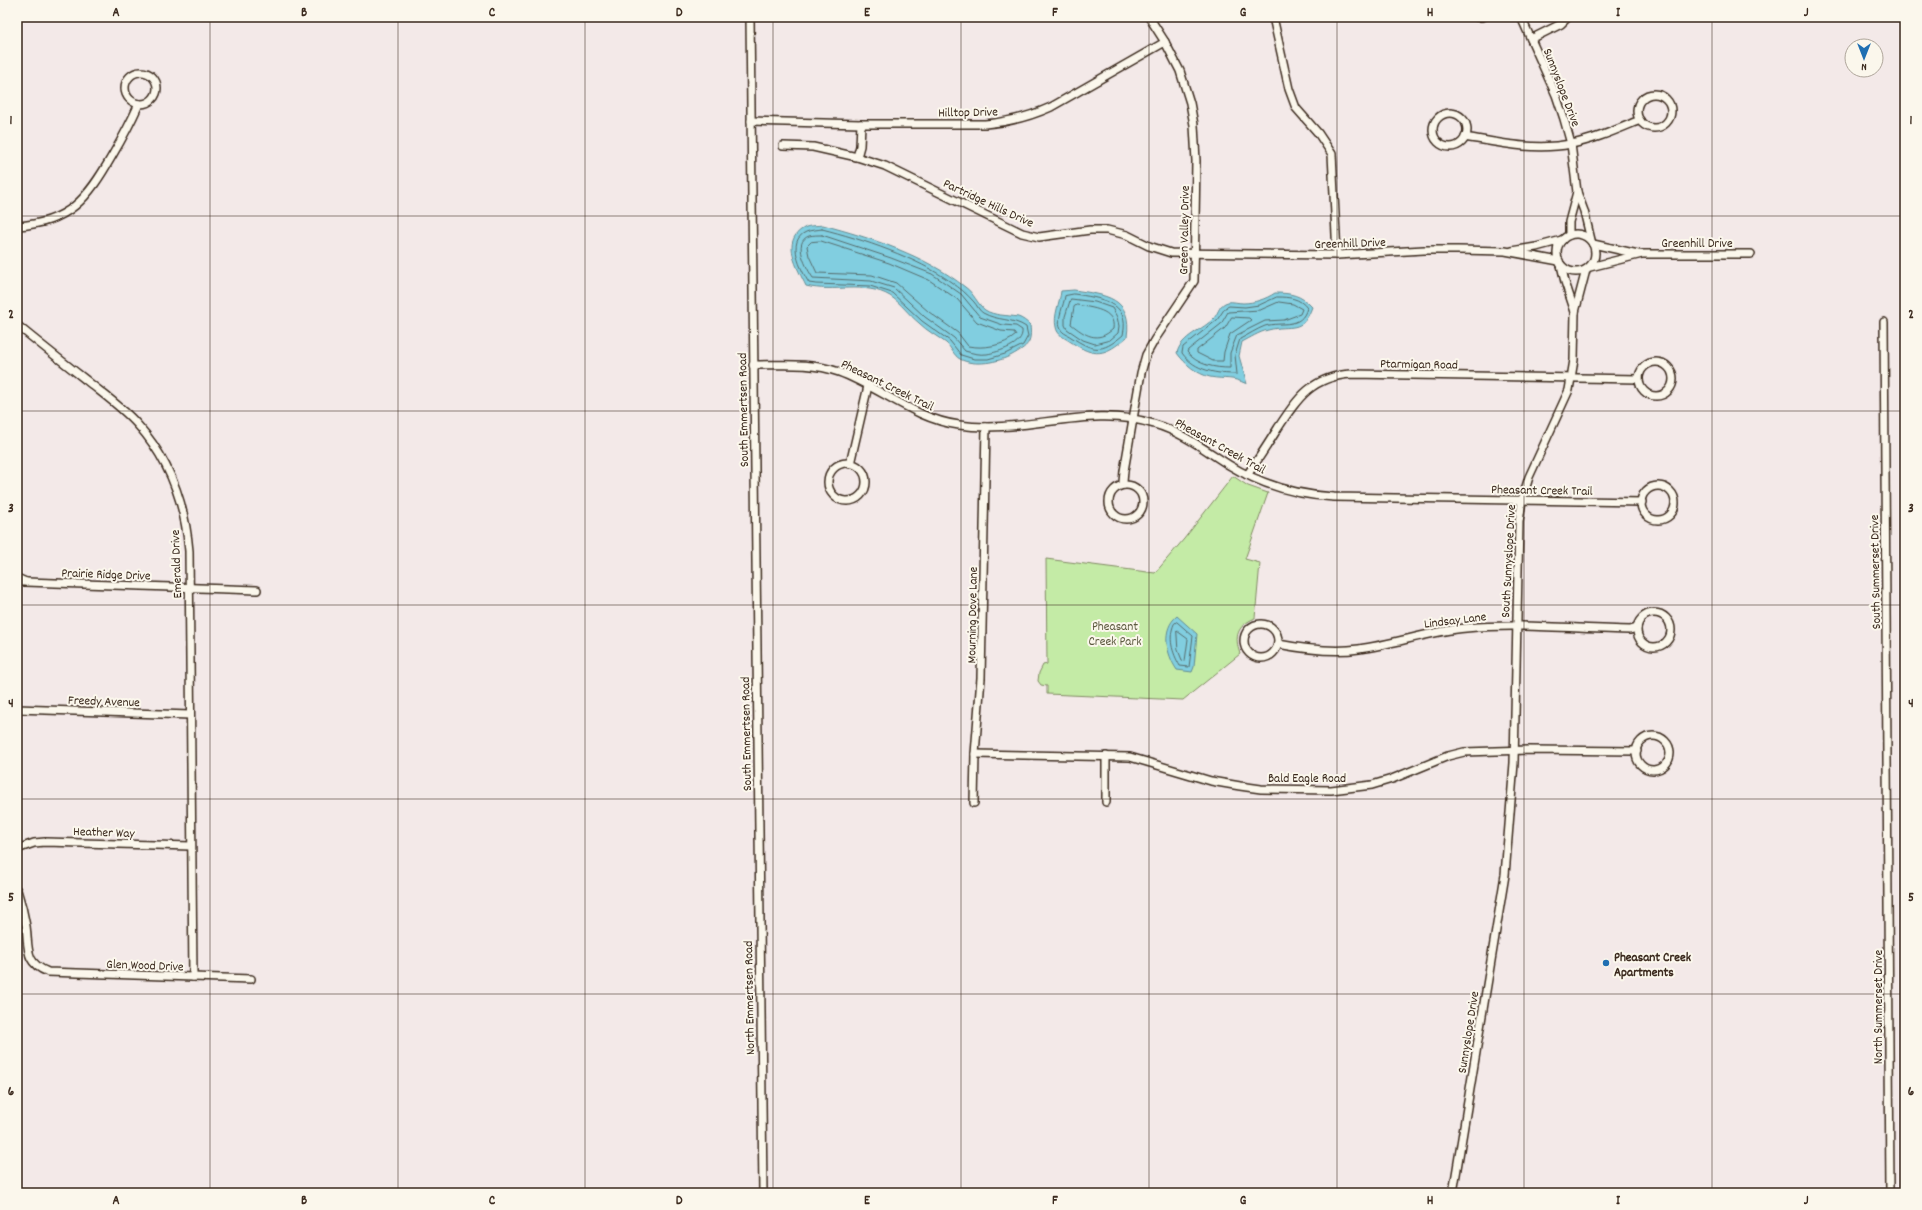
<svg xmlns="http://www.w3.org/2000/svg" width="1922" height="1210" viewBox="0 0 1922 1210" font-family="Dekko,sans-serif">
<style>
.green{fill:#c4eba6;stroke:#808a62}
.water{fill:#81cee0;stroke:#658c92}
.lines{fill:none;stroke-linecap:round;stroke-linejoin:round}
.shore{stroke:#576c6c;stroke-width:1}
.street-casing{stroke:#3b2a1e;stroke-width:10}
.street{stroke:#fbf7ec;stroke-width:7}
.grid{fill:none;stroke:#3b2a1e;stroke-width:1;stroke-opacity:0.55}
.poi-dot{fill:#1f6fb2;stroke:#fbf7ec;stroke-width:1.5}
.labels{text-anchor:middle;stroke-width:4;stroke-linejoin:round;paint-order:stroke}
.street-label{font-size:13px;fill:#3b2a1e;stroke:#fbf7ec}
.park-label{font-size:13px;fill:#5d5a40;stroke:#fbf7ec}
.poi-label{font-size:13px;font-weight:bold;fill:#3b2a1e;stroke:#fbf7ec;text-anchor:start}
.neatline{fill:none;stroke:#3b2a1e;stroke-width:1.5}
.grid-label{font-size:13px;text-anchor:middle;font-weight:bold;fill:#3b2a1e}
</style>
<rect width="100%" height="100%" fill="#f3e9e8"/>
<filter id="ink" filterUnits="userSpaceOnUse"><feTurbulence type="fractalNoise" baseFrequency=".025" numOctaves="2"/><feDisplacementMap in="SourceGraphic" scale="8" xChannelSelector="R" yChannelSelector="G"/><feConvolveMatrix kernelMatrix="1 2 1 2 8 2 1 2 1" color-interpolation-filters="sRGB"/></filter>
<g filter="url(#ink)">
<path class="green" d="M1233,476L1248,486L1268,493L1245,559L1260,563L1255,618C1237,626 1234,636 1240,654L1183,700L1047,694V686L1041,685L1038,681L1039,673L1043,665L1047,664L1046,559L1155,573L1184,539Z"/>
<g class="water">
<path d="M823,225C871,238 925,255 965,287C973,292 978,305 985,310C994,316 1007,315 1018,317C1022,318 1027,322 1030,325C1032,343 1028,346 1012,355C999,362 974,367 960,359C954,356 951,347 946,343C937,336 927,331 919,323C909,315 901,303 890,296C865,281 833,293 806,286C798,269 780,241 804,228C809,225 817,226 823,225Z"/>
<path d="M1074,290C1105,295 1133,297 1127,337C1105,356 1095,358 1071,342C1065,338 1057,335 1056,327C1053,316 1060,302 1061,291Z"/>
<path d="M1275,293C1291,293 1301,295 1312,307C1302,335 1291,324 1268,330C1259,332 1250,338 1242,342L1239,356L1247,384C1230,376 1226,380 1210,377C1197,374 1185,364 1177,353C1181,336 1203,330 1214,318C1219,312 1219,304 1228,302C1232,301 1238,303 1243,303C1254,303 1266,299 1275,293Z"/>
<path d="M1177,616L1197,634L1194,667L1192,672L1177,670C1166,654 1161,629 1177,616Z"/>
</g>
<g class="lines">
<g class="shore">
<path d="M822,229C862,239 918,258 951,282C960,288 967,294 974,302C977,305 979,311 983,313C997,321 1013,318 1026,327L1028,336L1023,345L1005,354L988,359H974L961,355L950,341L922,321L892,293L870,286L816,284L809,283C801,270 786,241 806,232C810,230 817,230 822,229Z"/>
<path d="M822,235L891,258L932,274L961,294L980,317L1003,325L1016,326L1022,330C1024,345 998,352 987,354C979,355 972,353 965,351L954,338L925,317L894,288L871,281L813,278C807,269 792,242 809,236C813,235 818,235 822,235Z"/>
<path d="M821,241L889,263L929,280L957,299L977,322L1001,331L1014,332L1016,335C1004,346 983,349 968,346L958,333L929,312L896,283L872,275L817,273L809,256L807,246L811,242Z"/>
<path d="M1074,294C1099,298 1131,301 1123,335C1101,354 1093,351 1071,337C1067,334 1061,333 1060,327C1057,318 1064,305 1065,296Z"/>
<path d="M1277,297C1289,297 1300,298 1307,308C1301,330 1282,321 1265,326C1257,329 1248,335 1240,339L1235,355L1237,374C1217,374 1195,371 1182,353L1183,347L1217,320L1225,308L1229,306L1245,307L1259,305Z"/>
<path d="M1071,299L1095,302L1112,308L1117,317L1119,326L1118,333L1110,340L1095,344L1083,340L1067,329L1065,325V317Z"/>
<path d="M1279,302L1293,304L1302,309L1300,314L1284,320L1265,321L1237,335L1230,353V368C1215,368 1197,365 1187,352L1188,350L1221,324L1228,312L1260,310Z"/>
<path d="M1077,305C1091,308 1116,309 1113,329C1097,344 1085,335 1071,324L1074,307Z"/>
<path d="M1232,317L1249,318L1251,320L1230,334L1224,352L1223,361H1213L1197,353V350L1225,328Z"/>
<path d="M1177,622L1193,636L1189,667L1180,666C1172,652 1168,638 1174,624Z"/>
<path d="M1177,631L1188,639L1185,661L1182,660L1178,650Z"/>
</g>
<g class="street-casing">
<g id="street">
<path d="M750,17L763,1193"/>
<path d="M1273,17L1289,89L1296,108L1318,133L1332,154L1337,255"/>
<path d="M1477,17H1483"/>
<path d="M1521,17L1556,95L1564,119L1571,144L1577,192L1584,211L1591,240"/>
<path d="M1531,39L1561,24L1568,17"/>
<circle cx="141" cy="88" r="16"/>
<circle cx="1654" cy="111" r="17"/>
<circle cx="1450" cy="130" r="17"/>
<path d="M751,121L861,124H985C1009,122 1029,117 1051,107L1165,42"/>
<path d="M861,124L860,146L857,157L885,166L1022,233L1039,237L1090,230H1107L1127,235L1149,246L1171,253L1337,255L1424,250H1458L1505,251L1559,261"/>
<path d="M1465,137C1500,143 1535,151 1571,144C1594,140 1618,129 1640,120"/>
<path d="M783,146L813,147L857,157"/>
<path d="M17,226C69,223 88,198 112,156C122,139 131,122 139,104"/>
<circle cx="1576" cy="253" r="19"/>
<path d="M1569,235V222L1577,192"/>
<path d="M1593,244L1638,254"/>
<path d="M1512,251L1536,247L1562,240"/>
<path d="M1561,265L1565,282L1575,312"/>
<path d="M1590,267L1642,254H1751"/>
<path d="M1884,322L1890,1193"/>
<path d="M17,325C40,344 63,362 86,380C103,394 122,407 137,424C169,459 185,504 189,551L193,977"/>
<circle cx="1656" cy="379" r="17"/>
<path d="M753,365C781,365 812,362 839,372C880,387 914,419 959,425C1024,435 1090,403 1154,424C1182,432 1205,450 1229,465C1262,485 1296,495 1334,497L1642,502"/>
<circle cx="847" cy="482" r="19"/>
<path d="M850,464L868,386"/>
<path d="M1247,475C1258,460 1268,444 1278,428C1298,398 1312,376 1352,374L1639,379"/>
<path d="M1124,485L1123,482L1124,471L1141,373L1146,355L1155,339L1194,281L1196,161L1194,125L1190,103L1180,71L1165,42L1149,17"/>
<circle cx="1126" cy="502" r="17"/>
<circle cx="1658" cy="503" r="17"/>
<path d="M17,578L26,582H17"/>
<path d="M26,582L257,590"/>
<circle cx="1654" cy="630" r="17"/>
<circle cx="1261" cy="641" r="17"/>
<path d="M1278,644C1304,649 1333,653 1359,649C1396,644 1430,631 1466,628C1520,623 1576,629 1630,630L1637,628"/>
<path d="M17,709L190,715"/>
<circle cx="1653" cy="753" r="17"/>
<path d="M975,754L1130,757L1211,781L1240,786L1261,789L1331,790L1372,785L1392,779L1448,756L1464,752L1528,750L1637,751"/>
<path d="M1106,802V756"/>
<path d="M974,803L975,754L981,678L986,427"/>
<path d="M17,849L34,843L45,842L191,846"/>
<path d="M17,890C21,902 24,914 26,926C29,947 24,963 48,972L251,979"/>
<path d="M1453,1193L1505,875L1514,763L1519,522L1522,500L1529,477L1569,390L1574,360L1575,312L1586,270"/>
</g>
</g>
<use href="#street" class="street"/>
</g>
</g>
<path class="grid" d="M210,17V1193M398,17V1193M585,17V1193M773,17V1193M961,17V1193M1149,17V1193M1337,17V1193M1524,17V1193M1712,17V1193M17,216H1905M17,411H1905M17,605H1905M17,799H1905M17,994H1905"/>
<circle class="poi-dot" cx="1606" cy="963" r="4"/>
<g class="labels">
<g class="street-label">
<text transform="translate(1563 87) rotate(69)" y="5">Sunnyslope Drive</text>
<text transform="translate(968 111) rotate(-1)" y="5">Hilltop Drive</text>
<text transform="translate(989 202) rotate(25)" y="5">Partridge Hills Drive</text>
<text transform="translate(1183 230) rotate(-89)" y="5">Green Valley Drive</text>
<text transform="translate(1350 242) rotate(-2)" y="5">Greenhill Drive</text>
<text x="1697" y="247">Greenhill Drive</text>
<text transform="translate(1419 363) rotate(1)" y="5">Ptarmigan Road</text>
<text transform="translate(888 384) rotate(26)" y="5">Pheasant Creek Trail</text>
<text transform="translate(742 410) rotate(-91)" y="5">South Emmertsen Road</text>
<text transform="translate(1221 445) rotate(29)" y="5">Pheasant Creek Trail</text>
<text transform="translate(1542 489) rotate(1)" y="5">Pheasant Creek Trail</text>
<text transform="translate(1507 561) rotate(-87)" y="5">South Sunnyslope Drive</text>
<text transform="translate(175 564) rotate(-92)" y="5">Emerald Drive</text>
<text transform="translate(1874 572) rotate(-91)" y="5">South Summerset Drive</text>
<text transform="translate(106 573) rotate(2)" y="5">Prairie Ridge Drive</text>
<text transform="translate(971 615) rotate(-89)" y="5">Mourning Dove Lane</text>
<text transform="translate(1455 619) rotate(-7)" y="5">Lindsay Lane</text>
<text transform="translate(104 700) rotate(2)" y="5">Freedy Avenue</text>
<text transform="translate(745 734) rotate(-91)" y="5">South Emmertsen Road</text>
<text x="1307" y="782">Bald Eagle Road</text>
<text transform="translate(104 831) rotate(2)" y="5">Heather Way</text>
<text transform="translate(145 964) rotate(2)" y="5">Glen Wood Drive</text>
<text transform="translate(748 998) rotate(-91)" y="5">North Emmertsen Road</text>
<text transform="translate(1877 1007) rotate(-90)" y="5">North Summerset Drive</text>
<text transform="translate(1467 1032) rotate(-81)" y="5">Sunnyslope Drive</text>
</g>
<g class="park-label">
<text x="1115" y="630">Pheasant<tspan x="1115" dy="15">Creek Park</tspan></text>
</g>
<g class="poi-label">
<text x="1614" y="961">Pheasant Creek<tspan x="1614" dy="15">Apartments</tspan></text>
</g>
</g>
<rect width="1922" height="1210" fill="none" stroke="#fbf7ec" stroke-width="44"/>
<g transform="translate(1864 58) rotate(180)"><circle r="19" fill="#fbf7ec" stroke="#aea59a"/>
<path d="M0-3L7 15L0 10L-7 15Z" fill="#1f6fb2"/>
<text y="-6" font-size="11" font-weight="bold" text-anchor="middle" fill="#3b2a1e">N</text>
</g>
<rect x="22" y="22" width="1878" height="1166" class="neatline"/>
<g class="grid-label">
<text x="116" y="16">A</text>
<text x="304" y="16">B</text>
<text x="492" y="16">C</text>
<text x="679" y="16">D</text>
<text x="867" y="16">E</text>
<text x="1055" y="16">F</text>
<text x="1243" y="16">G</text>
<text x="1430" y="16">H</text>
<text x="1618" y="16">I</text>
<text x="1806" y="16">J</text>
<text x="11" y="124">1</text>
<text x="1911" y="124">1</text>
<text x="11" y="318">2</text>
<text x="1911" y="318">2</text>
<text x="11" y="512">3</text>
<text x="1911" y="512">3</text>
<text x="11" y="707">4</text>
<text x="1911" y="707">4</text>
<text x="11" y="901">5</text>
<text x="1911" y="901">5</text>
<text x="11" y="1095">6</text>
<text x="1911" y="1095">6</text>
<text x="116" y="1204">A</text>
<text x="304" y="1204">B</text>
<text x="492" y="1204">C</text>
<text x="679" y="1204">D</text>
<text x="867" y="1204">E</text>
<text x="1055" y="1204">F</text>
<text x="1243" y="1204">G</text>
<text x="1430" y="1204">H</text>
<text x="1618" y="1204">I</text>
<text x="1806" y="1204">J</text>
</g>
</svg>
